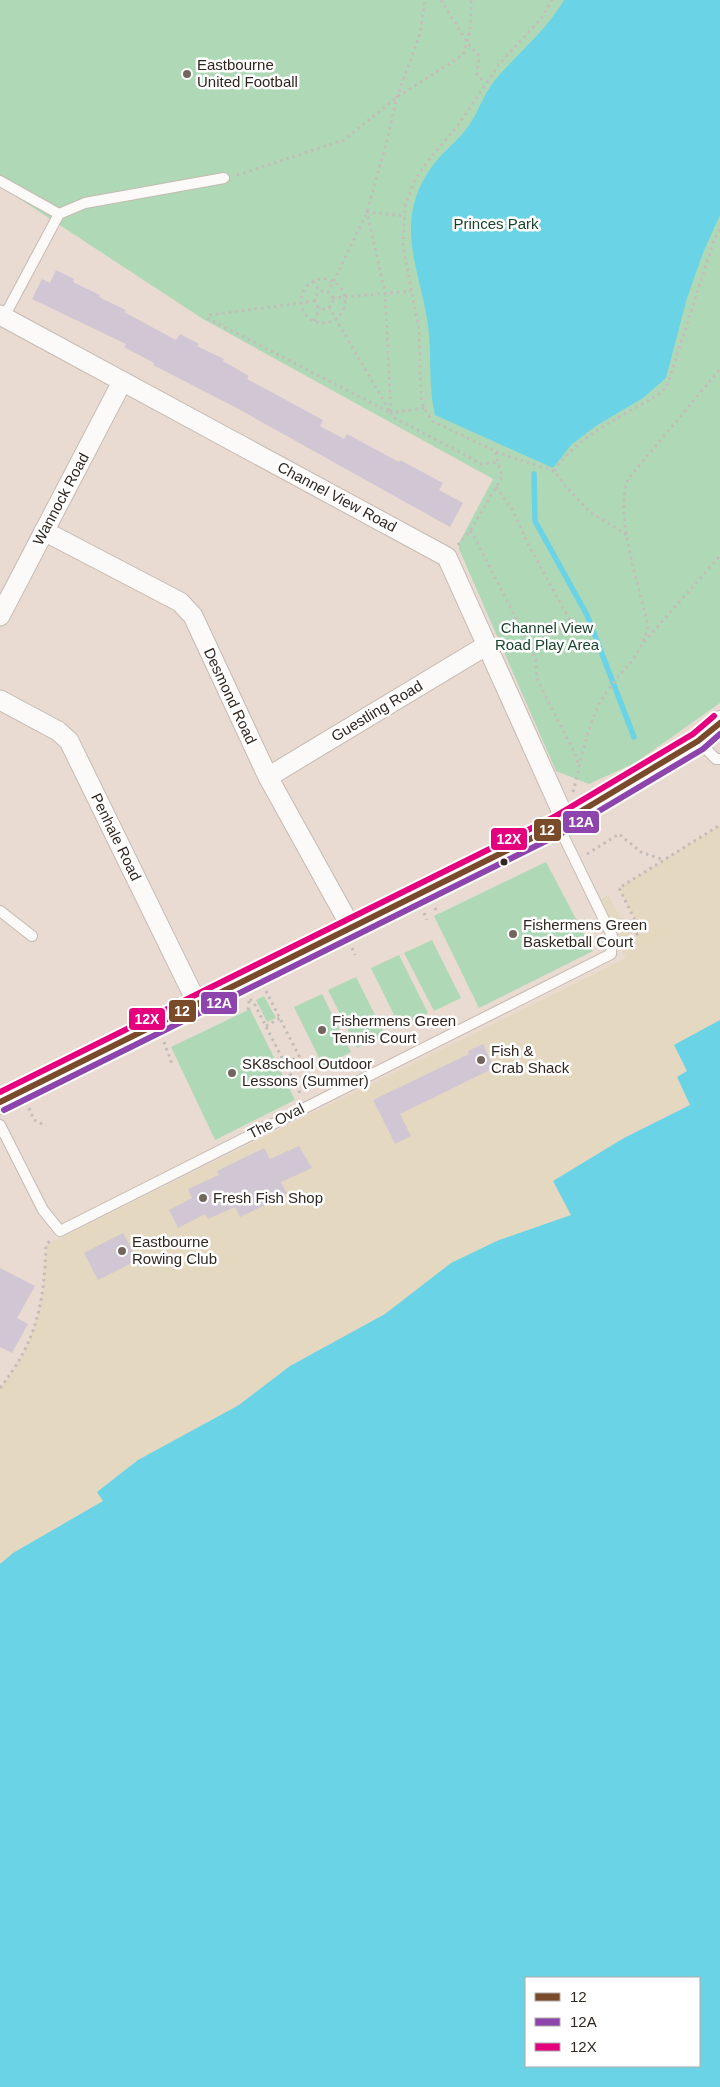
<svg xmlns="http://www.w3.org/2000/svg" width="720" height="2087" viewBox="0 0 720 2087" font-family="Helvetica,sans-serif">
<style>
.green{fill:#afd9b6}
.sand{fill:#e4d8c0}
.water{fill:#6ad3e6;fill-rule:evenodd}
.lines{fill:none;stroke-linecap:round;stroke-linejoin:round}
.stream{stroke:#6ad3e6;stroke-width:5.5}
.building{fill:#d1c6d3}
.service-casing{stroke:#c5bab2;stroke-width:12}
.minor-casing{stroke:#c5bab2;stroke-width:21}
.tertiary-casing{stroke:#c5bab2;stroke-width:26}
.path{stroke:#c3bdba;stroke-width:3;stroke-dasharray:2.5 4;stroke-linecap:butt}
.service{stroke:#fcfaf8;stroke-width:10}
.minor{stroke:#fcfaf8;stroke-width:19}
.tertiary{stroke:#fcfaf8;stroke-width:24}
.bus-1-casing{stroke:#fff;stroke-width:10}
.bus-2-casing{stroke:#fff;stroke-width:10}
.bus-3-casing{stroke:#fff;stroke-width:10}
.bus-1{stroke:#7a4b2a;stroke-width:6}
.bus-2{stroke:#8e44ad;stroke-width:6}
.bus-3{stroke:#e5007d;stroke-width:6}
.poi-dot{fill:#72665e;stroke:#fff;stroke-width:2}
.bus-dot{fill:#312720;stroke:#fff;stroke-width:2}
.labels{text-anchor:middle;stroke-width:5;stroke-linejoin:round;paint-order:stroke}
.poi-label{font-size:15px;fill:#312720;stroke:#fff;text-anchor:start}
.park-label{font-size:15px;fill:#1a442b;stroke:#fff}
.street-label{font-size:15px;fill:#312720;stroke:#fff}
.line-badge{stroke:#fff;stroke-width:2}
.badge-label{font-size:14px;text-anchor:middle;font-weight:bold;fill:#fff}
</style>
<rect width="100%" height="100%" fill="#eadbd2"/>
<g class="green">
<path d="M0,0H720V703L635,763L589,784L556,771L459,549V543L493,479L203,319L0,186Z"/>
<path d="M546,862L593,951L479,1008L434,916Z"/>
<path d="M432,940L461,998L434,1011L404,953Z"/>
<path d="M399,955L428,1013L400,1027L371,968Z"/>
<path d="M356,977L385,1035L357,1048L328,990Z"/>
<path d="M322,994L351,1052L323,1066L294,1007Z"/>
<path d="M264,996L276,1018L267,1022L256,1000Z"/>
<path d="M250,1009L295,1100L215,1140L171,1047Z"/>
</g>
<path class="sand" d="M720,825V1170L0,1770V1388C37,1341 44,1304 46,1245L626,958L596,902L608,895L631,936L641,932L619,888Z"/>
<g class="water">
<path d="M564,0H720V215L703,253L687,298L666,378L643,398L596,426L571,445L553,468L435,415C428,386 432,355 428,325C419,265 392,221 433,165C442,153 454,144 464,132C477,117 482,96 495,80C518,53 546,31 564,0Z"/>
<path d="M720,1020V2087H0V1564L13,1553L103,1501L97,1492L138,1460L239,1405L290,1366L385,1314L451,1263L499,1240L571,1215L553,1181L624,1138L690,1105L677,1077L687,1071L674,1045ZM699,1978V2066H526V1978Z"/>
</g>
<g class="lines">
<path class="stream" d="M534,474L535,521L587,615L634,737"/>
</g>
<g class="building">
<path d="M56,270L74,279L73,282L100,295L99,297L126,310L124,312L176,340L180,334L199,344L197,346L224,359L223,361L249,376L247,379L323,420L320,426L344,439L347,434L399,462L400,460L443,483L439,490L463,503L450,527L233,406L153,365L154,363L124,347L126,344L32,299L42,279L50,283Z"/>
<path d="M483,1044L494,1068L400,1114L411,1136L395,1144L373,1100L469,1054L468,1051Z"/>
<path d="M299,1146L312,1168L281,1182L287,1194L240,1217L235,1207L208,1219L205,1214L178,1228L169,1210L192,1198L188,1189L219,1175L217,1171L264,1148L270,1159Z"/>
<path d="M123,1233L138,1260L98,1280L84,1253Z"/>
<path d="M0,1268L35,1286L17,1318L28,1324L12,1353L0,1347Z"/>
</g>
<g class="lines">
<g class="service-casing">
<g id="service">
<path d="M0,181L59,214L85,203L224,178"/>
<path d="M4,317L59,214"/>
<path d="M698,741L716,759H720"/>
<path d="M0,911L32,936"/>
<path d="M0,1125L43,1210L60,1231L611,954L612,936L558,825"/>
</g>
</g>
<g class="minor-casing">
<g id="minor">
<path d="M0,315L447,557L565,819"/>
<path d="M44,531L180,602L193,616L268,777L351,927"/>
<path d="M0,616L122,382"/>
<path d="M0,700L58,731L69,741L198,1005"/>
<path d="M268,777L487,645"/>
</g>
</g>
<g class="tertiary-casing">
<path id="tertiary" d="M0,1102L558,825L698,741L720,723"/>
</g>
<g class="path">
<path d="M441,0L467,42L479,56L477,74L485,83"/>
<path d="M237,175L344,140L397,97L463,55L470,32L471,0"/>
<circle cx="323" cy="301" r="22"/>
<path d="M313,281L320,292"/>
<circle cx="324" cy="300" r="9"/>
<path d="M328,293L367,212L387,140L397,97L420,34L425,0"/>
<path d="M332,298L411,291"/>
<path d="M315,301L210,315L207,318L391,413"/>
<path d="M329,307L390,412"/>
<path d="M314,321L320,308"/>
<path d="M424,408L391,413L393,417L482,464L498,462"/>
<path d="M391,412L385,293L367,212L405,216"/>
<path d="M496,452L554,471L566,487L590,512L627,535"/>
<path d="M554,471C579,433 625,416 662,392L668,383L713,243L720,228"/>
<path d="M496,487L512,509L530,548L572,624L529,644L536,661L537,679L575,754L579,767"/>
<path d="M470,531L474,536L529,644"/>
<path d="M458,545L470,531L502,477L495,451L432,421L424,408L421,397L419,330L403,245L405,207L415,180L427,162L459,124L500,63L540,20L552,0"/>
<path d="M644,642L720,556"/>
<path d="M573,792C581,762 586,728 601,701C616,673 639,663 648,627C640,587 614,517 628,479L720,369"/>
<path d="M587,854L619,834L641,852L664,860"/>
<path d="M435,908L438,914"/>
<path d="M424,913L427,920"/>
<path d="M621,919L631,937L641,932L619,888L720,825"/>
<path d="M352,948L355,955"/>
<path d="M266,991L299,1056L285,1064"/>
<path d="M250,999L255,1005L301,1095"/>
<path d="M248,1010L249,1001"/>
<path d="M266,1026L280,1018"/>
<path d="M164,1042L172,1064"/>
<path d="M29,1108L34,1120L46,1126"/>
<path d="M0,1388C37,1341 44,1304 46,1245L52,1239"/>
</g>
<use href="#service" class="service"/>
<use href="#minor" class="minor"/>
<use href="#tertiary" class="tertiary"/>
<g class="bus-1-casing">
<path id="bus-1" d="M0,1102L558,825L698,741L720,723"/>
</g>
<g class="bus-2-casing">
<path id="bus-2" d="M4,1110L562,833L703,749L720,734"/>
</g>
<g class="bus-3-casing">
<path id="bus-3" d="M0,1092L554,817L693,734L714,716"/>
</g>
<use href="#bus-1" class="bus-1"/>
<use href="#bus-2" class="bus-2"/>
<use href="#bus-3" class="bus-3"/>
</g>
<g class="poi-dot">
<circle cx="187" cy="74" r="5"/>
<circle cx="513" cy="934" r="5"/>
<circle cx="322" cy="1030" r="5"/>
<circle cx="481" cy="1060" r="5"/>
<circle cx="232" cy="1073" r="5"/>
<circle cx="203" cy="1198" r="5"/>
<circle cx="122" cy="1251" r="5"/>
</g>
<circle class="bus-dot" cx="504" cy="862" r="4.5"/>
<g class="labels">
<g class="poi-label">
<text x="197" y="70">Eastbourne<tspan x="197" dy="17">United Football</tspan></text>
<text x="523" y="930">Fishermens Green<tspan x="523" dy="17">Basketball Court</tspan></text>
<text x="332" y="1026">Fishermens Green<tspan x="332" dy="17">Tennis Court</tspan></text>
<text x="491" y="1056">Fish &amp;<tspan x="491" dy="17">Crab Shack</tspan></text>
<text x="242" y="1069">SK8school Outdoor<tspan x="242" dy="17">Lessons (Summer)</tspan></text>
<text x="213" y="1203">Fresh Fish Shop</text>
<text x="132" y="1247">Eastbourne<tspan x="132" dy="17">Rowing Club</tspan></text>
</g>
<g class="park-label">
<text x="496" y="229">Princes Park</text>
<text x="547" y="633">Channel View<tspan x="547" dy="17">Road Play Area</tspan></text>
</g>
<g class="street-label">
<text transform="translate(337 497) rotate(28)" y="5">Channel View Road</text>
<text transform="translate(61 499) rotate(-62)" y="5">Wannock Road</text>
<text transform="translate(230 696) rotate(65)" y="5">Desmond Road</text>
<text transform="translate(377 711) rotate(-31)" y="5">Guestling Road</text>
<text transform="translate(116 837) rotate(64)" y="5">Penhale Road</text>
<text transform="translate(276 1121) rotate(-27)" y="5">The Oval</text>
</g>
</g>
<g class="line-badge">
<rect x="562" y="810" width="38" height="24" rx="5" fill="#8e44ad"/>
<rect x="533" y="818" width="29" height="24" rx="5" fill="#7a4b2a"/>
<rect x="490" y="827" width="38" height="24" rx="5" fill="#e5007d"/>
<rect x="200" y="991" width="38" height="24" rx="5" fill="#8e44ad"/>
<rect x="168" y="999" width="29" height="24" rx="5" fill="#7a4b2a"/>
<rect x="128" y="1007" width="38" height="24" rx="5" fill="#e5007d"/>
</g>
<g class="badge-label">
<text x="581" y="827">12A</text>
<text x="547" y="835">12</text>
<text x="509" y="844">12X</text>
<text x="219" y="1008">12A</text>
<text x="182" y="1016">12</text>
<text x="147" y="1024">12X</text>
</g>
<rect x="525" y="1977" width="175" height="90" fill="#ffffff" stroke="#ada9a6"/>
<rect x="535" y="1993" width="25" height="8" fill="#7a4b2a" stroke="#ada9a6"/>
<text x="570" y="2002" font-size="15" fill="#312720">12</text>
<rect x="535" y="2018" width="25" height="8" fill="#8e44ad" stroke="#ada9a6"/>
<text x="570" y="2027" font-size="15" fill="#312720">12A</text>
<rect x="535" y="2043" width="25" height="8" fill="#e5007d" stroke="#ada9a6"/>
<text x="570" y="2052" font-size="15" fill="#312720">12X</text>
</svg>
